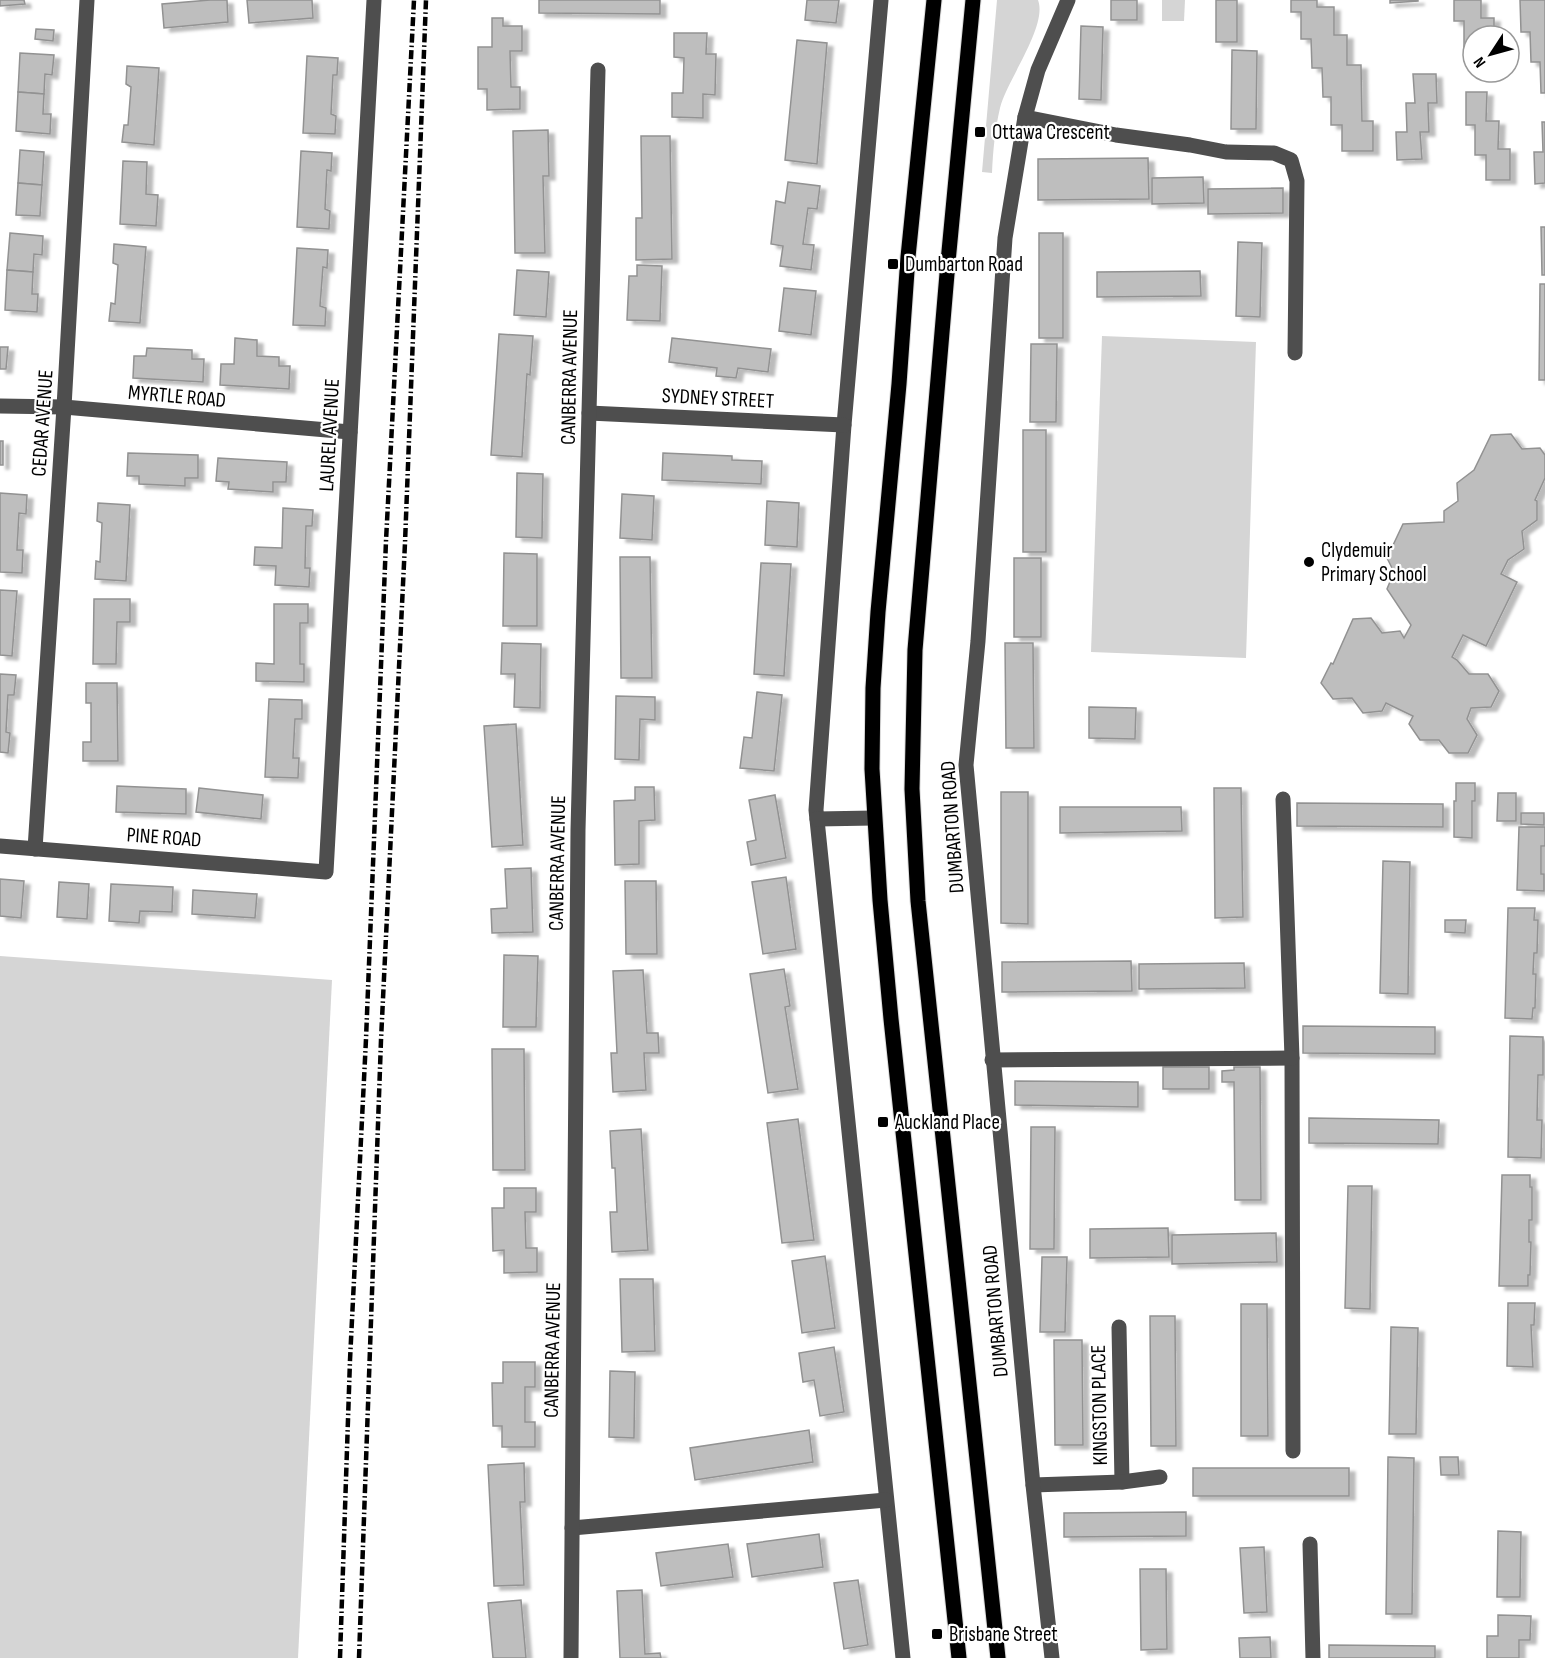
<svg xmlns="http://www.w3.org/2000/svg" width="1545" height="1658" viewBox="0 0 1545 1658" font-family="'Sofia Sans Condensed',sans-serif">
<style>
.green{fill:#d5d5d5}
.building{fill:#bebebe;stroke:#929292;stroke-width:1.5;filter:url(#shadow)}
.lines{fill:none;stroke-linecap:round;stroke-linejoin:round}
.major-casing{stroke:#dbdbdb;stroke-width:17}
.minor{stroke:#4e4e4e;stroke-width:15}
.major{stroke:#000;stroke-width:15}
.rail{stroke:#000;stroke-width:4.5;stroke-dasharray:9 3 1.5 3;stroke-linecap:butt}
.poi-dot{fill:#000;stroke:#fff;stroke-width:2}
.labels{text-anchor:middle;stroke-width:4.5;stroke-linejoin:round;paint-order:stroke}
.poi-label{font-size:21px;fill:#000;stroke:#fff;text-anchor:start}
.street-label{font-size:21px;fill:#000;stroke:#fff}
</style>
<defs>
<filter id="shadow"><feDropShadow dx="6" dy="4" stdDeviation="1.5" flood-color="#0004"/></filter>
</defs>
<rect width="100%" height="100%" fill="#fff"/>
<g class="green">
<path d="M997,0H1038C1048,26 1007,80 1000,108C995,129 993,151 992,173L982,172Z"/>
<path d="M1162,0H1185L1184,21H1162Z"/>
<path d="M1102,336L1256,342L1246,658L1091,652Z"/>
<path d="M0,956L332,980L298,1658H0Z"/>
</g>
<g class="building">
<path d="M0,0H24L25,4L0,6Z"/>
<path d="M210,0H227L228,22L164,28L162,4Z"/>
<path d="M247,0H312L313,18L249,23Z"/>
<path d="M539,0H660V14L539,13Z"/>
<path d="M807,0H839L836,23L805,20Z"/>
<rect x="1111" y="0" width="26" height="20"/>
<rect x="1216" y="0" width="21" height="42"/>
<path d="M1291,0H1317V7H1334V35H1347V65H1361L1362,121H1373V151H1342V125H1331V97H1323L1322,68H1312L1311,39H1301V12H1291Z"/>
<path d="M1390,0H1418V1L1390,3Z"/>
<path d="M1454,0H1481V18H1494V36H1473V50H1464V21H1454Z"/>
<path d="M1520,0H1545V93H1541L1540,62H1531L1530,32H1521Z"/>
<path d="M492,18H503V26H522V51H510L511,87H520V109L487,110V89H478V47H492Z"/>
<path d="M1081,26L1103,27L1101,100L1079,99Z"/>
<path d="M36,29L54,30L53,41L35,39Z"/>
<path d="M674,33H707L706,54H716L715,95L703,94V118L672,117V93H683L684,58L674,57Z"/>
<path d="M797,40L827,43L817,164L785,160Z"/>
<path d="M1232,50L1257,51L1256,129H1231Z"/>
<path d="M20,53L54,55L52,75L45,74L44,94L18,92Z"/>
<path d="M307,56L338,58L337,75H333L331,114L336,116L335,134L303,133Z"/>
<path d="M127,66L159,68L154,145L122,142L124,125H128L131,87L126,84Z"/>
<path d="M1413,74H1436L1437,103H1428L1429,132H1420L1422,159L1397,160L1396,132H1407L1406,103H1415Z"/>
<path d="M18,92L44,94L43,114H51L50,134L16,131Z"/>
<path d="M1466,92H1487L1486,121H1499L1498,149H1510V180H1486V155H1475V125H1466Z"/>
<path d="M1542,122H1545V183L1535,184L1534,152H1543Z"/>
<path d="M548,130L549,176H543L545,253H515L513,131Z"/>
<path d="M641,136H670L672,259L636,260V218H642Z"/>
<path d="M20,150L44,152L42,185L18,183Z"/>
<path d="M301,151L332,153L331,171L327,170L325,209L330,211L329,229L297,227Z"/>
<path d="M1148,158L1149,199L1038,200V159Z"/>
<path d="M123,161L147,162L146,194L158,195L156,226L120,224Z"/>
<path d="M1203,177L1204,203L1152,204V178Z"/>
<path d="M788,182L820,186L817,209L808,208L803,244L814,245L811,270L780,266L783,246L771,244L776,201L785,203Z"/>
<path d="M18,183L42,185L40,216L16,215Z"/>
<path d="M1283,188V213L1208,214V189Z"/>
<path d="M1541,227H1545V275H1542Z"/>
<path d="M10,233L43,236L42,255L34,254L33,272L7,270Z"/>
<rect x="1039" y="233" width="24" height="105"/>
<path d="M1238,242L1262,243L1260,317L1236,316Z"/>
<path d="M114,244L146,247L140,323L109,321L111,303L115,304L118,265L113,263Z"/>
<path d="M297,248L328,250L327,268L323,267L320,306L326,308L325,326L293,325Z"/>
<path d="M637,265L662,266L660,321L627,320L629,276H637Z"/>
<path d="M7,270L33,272L32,294H38L37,312L5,310Z"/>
<path d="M517,270L549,272L546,317L514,315Z"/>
<path d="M1200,271L1201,296L1097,297V272Z"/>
<path d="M1540,284H1545V380H1539Z"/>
<path d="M784,288L816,291L811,335L779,331Z"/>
<path d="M499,334L533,336L530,375L527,374L522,457L491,455Z"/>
<path d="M235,338L257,340V356L279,357V366H290L289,389L220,385L221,364H234Z"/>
<path d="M672,338L771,349L768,372L738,368L736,378L716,376L717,368L669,362Z"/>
<path d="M1031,344H1057L1056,422H1030Z"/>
<path d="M0,347H8L6,369H0Z"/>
<path d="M147,348L192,350V359H204L203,382L133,378L134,356H146Z"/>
<rect x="1023" y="430" width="23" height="122"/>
<path d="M1511,434L1522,449L1540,448L1545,455V478L1535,500L1537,501V520L1522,531L1524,549L1508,560L1501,574L1517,582L1486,646L1463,635L1452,657L1457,660L1469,674H1488L1499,691L1491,707L1471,708L1467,719L1477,735L1468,753H1449L1439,740H1420L1409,724L1413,716L1386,703L1382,711L1363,713L1352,698L1333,699L1321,683L1331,663L1333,664L1353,619L1371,618L1382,633L1400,631L1404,638L1411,625L1387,589L1394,572L1387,558L1403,524L1444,522V511L1458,501L1457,483L1474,470L1491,435Z"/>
<rect x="0" y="441" width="3" height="24"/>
<path d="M128,453L198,455V478H185V486L139,484V476H127Z"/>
<path d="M663,453L732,456V460L762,461L761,484L662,480Z"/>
<path d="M218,458L287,462L286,482H273V492L228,489L229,482L216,481Z"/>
<path d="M517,473L543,474L542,538L516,537Z"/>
<path d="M0,493L27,495L26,514L19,513L17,550H23L22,573L0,572Z"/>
<path d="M622,494L654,496L652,540L620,538Z"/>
<path d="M767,501L799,503L797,547L765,545Z"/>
<path d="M98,503L130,505L126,581L95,579L96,561L100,562L102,523L97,521Z"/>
<path d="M283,508L313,510L312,526H306L305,568H310L309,587L275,585L276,566L254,565L255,547L282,548Z"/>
<path d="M504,553L537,554V626H503Z"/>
<path d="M620,557H650L652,678H621Z"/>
<rect x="1014" y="558" width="27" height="79"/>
<path d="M761,563L791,564L784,676L754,674Z"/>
<path d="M0,590L17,591L12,656L0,655Z"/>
<path d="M94,599H130V622H117L116,664H93Z"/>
<path d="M274,604H308V623H300V664H304V682L256,681V663L274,664Z"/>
<path d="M502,643L541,644L540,708L514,707L515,674H501Z"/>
<path d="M1005,643H1033L1034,748H1006Z"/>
<path d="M0,674L16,675L14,695H8L6,732L10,733L8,753L0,752Z"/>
<path d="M86,683H117L118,761H83V742H91V703H86Z"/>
<path d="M757,692L782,695L774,771L740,768L744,737L752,738Z"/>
<path d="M616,696L655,697V720L640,719L639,760L615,759Z"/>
<path d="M269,699L302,700V719H295L293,758H299L298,778L265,777Z"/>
<path d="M1089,707L1136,708L1135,739L1089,738Z"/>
<path d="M516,724L523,845L492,847L484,726Z"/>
<path d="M1456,783H1475V801H1472V838L1454,837V801H1456Z"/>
<path d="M117,786L186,789V814L116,812Z"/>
<path d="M635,787H654L655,820L639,821V864L615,865L614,801L635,800Z"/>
<path d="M199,788L263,795L261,819L196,812Z"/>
<path d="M1214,788H1241L1243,917L1215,918Z"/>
<path d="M1001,792H1028V924L1001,923Z"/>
<path d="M1498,793H1516V821H1497Z"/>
<path d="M775,795L786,858L751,865L747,842L756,840L749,800Z"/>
<path d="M1297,803L1443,804V827L1297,826Z"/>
<path d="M1060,807H1181L1182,831L1060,833Z"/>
<path d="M1521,813H1544V825L1521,824Z"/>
<path d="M1519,827H1545V846H1541V874H1544V891L1517,890Z"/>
<path d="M1383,861L1410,862L1408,994L1380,993Z"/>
<path d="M531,868L533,932L492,933L491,909L507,908L505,869Z"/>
<path d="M786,877L796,949L763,954L752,882Z"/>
<path d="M0,879L24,881L21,918L0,916Z"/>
<path d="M625,881H656L657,954H626Z"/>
<path d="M59,882L89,884L87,919L57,917Z"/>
<path d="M111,884L173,887L172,912L140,911L139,923L109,921Z"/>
<path d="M193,890L257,894L255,918L192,914Z"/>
<path d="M1508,908H1535L1534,920H1538L1537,953H1534L1533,974H1536L1535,1008H1533L1532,1019L1505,1018Z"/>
<path d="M1445,920H1466L1465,933L1445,932Z"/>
<path d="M504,955L538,956L536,1027H503Z"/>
<path d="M1131,961L1132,991L1002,992V962Z"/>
<path d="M1244,963L1245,988L1139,989V964Z"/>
<path d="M784,969L790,1006L785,1007L798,1089L768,1093L750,974Z"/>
<path d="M643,970L647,1033H658L659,1053H644L646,1090L613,1092L611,1053H617L613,971Z"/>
<path d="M1303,1026L1435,1027V1054L1303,1053Z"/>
<path d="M1510,1036L1543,1037V1075H1538L1537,1120H1542L1541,1158L1508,1157Z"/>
<path d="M492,1049H524L525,1170H493Z"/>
<rect x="1163" y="1067" width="46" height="22"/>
<path d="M1234,1067H1260L1261,1200H1235L1234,1082H1222V1071L1234,1070Z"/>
<path d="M1015,1081L1138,1082V1107L1015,1105Z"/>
<path d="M1309,1118L1439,1120L1438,1144L1309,1143Z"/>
<path d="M798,1119L814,1240L782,1243L767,1123Z"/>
<path d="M1031,1127H1055L1054,1249H1030Z"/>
<path d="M641,1129L648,1250L612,1252L610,1212H617L615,1168H612L610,1131Z"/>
<path d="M1502,1175H1530V1187H1532V1220H1529V1242H1531L1530,1275H1528V1286H1499Z"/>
<path d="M1348,1186H1372L1370,1309L1345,1308Z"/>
<path d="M504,1188H536V1212H525L526,1248H537V1272L504,1273V1250L493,1251L492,1208H504Z"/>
<path d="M1168,1228L1169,1257L1090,1258V1229Z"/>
<path d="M1276,1233L1277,1262L1172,1264V1235Z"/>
<path d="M825,1256L835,1328L802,1333L792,1261Z"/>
<path d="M1042,1257H1067L1065,1332H1040Z"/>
<path d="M620,1279H653L655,1351L622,1352Z"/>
<path d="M1508,1303H1535L1534,1325H1531L1533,1367L1507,1366Z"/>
<path d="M1241,1304H1267L1268,1436H1241Z"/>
<path d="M1150,1316H1175L1176,1446H1151Z"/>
<path d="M1391,1327L1418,1328L1416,1434H1389Z"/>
<path d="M1054,1340H1082L1083,1445H1055Z"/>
<path d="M834,1347L844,1412L820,1416L814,1380L803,1382L799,1353Z"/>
<path d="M503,1362H535V1387H525V1422H535V1447H502V1426H493L492,1383H503Z"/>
<path d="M610,1371L635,1372L634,1438L609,1437Z"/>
<path d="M809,1430L813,1462L695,1480L690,1448Z"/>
<path d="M1388,1457L1414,1458L1412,1614H1386Z"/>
<path d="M1440,1457H1458L1459,1475H1441Z"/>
<path d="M524,1463L525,1502H520L524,1585L494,1586L488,1465Z"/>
<rect x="1193" y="1468" width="156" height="28"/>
<path d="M1186,1512V1536L1064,1537V1513Z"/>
<path d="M1498,1531L1521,1532L1520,1597H1497Z"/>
<path d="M819,1534L823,1567L752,1577L747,1544Z"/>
<path d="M728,1544L733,1577L661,1586L656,1553Z"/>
<path d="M1264,1547L1267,1612L1244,1613L1240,1548Z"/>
<path d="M1140,1569H1166L1167,1649L1141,1650Z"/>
<path d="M858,1580L868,1645L844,1649L834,1583Z"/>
<path d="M642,1590L645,1654L660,1653L661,1658H620L617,1591Z"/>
<path d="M521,1600L526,1658H493L488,1603Z"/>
<path d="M1498,1615L1531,1616L1530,1640H1519V1658H1487V1636H1498Z"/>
<path d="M1270,1637L1271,1658H1240L1239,1638Z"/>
<path d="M1329,1645L1435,1646V1658H1329Z"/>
</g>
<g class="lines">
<g class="major-casing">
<g id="major">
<path d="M934,0L908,257L899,384L878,612L873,688L872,769L880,900L891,1019L959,1658"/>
<path d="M973,0L948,262L915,650L912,789L918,901L998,1658"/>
</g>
</g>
<g class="minor">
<path d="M881,0L844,425L816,810L903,1658"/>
<path d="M1025,117L1116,135L1190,145L1226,152L1274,153L1291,160L1297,181L1295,353"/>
<path d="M0,406L64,407L350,432"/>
<path d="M589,413L844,425"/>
<path d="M1283,799L1292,1058L1293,1451"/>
<path d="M817,819L874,818"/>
<path d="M0,846L326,872L374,0"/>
<path d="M35,849L64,407L87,0"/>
<path d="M992,1060L1292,1058"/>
<path d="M1119,1327L1122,1482"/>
<path d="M1033,1485L1122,1482L1160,1477"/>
<path d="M572,1528L886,1500"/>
<path d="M1310,1544L1313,1658"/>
<path d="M571,1658L578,830L598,70"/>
<path d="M1052,1658L1033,1485L966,765L978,641L1005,238L1025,117L1038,70L1068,0"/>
</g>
<use href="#major" class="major"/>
<g class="rail">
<path d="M340,1658L350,1360L366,1039L386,541L414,0"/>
<path d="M359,1658L381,1040L405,543L426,0"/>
</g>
</g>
<g class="poi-dot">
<rect x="974" y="126" width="12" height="12" rx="3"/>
<rect x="887" y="258" width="12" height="12" rx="3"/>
<circle cx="1309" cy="562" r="6"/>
<rect x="877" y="1116" width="12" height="12" rx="3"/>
<rect x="931" y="1628" width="12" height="12" rx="3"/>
</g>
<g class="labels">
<g class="poi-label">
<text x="992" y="139">Ottawa Crescent</text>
<text x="905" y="271">Dumbarton Road</text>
<text x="1321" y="557">Clydemuir<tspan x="1321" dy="24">Primary School</tspan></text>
<text x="895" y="1129">Auckland Place</text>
<text x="949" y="1641">Brisbane Street</text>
</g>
<g class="street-label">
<text transform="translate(569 377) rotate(-89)" y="7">CANBERRA AVENUE</text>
<text transform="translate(177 396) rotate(5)" y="7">MYRTLE ROAD</text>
<text transform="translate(718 398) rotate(3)" y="7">SYDNEY STREET</text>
<text transform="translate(42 423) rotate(-86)" y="7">CEDAR AVENUE</text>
<text transform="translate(329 435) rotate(-87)" y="7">LAUREL AVENUE</text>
<text transform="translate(952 827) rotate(-94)" y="7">DUMBARTON ROAD</text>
<text transform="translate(164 837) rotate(4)" y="7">PINE ROAD</text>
<text transform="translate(557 863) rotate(-89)" y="7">CANBERRA AVENUE</text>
<text transform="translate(995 1311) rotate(-95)" y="7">DUMBARTON ROAD</text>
<text transform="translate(552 1350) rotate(-89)" y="7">CANBERRA AVENUE</text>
<text transform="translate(1099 1405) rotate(-91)" y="7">KINGSTON PLACE</text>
</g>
</g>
<g transform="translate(1491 54) rotate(234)"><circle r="28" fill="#ffffff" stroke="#999999" stroke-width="1.5"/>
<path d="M0-4.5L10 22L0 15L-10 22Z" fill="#000000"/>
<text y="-9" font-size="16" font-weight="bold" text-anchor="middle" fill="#000000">N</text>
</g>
</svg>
